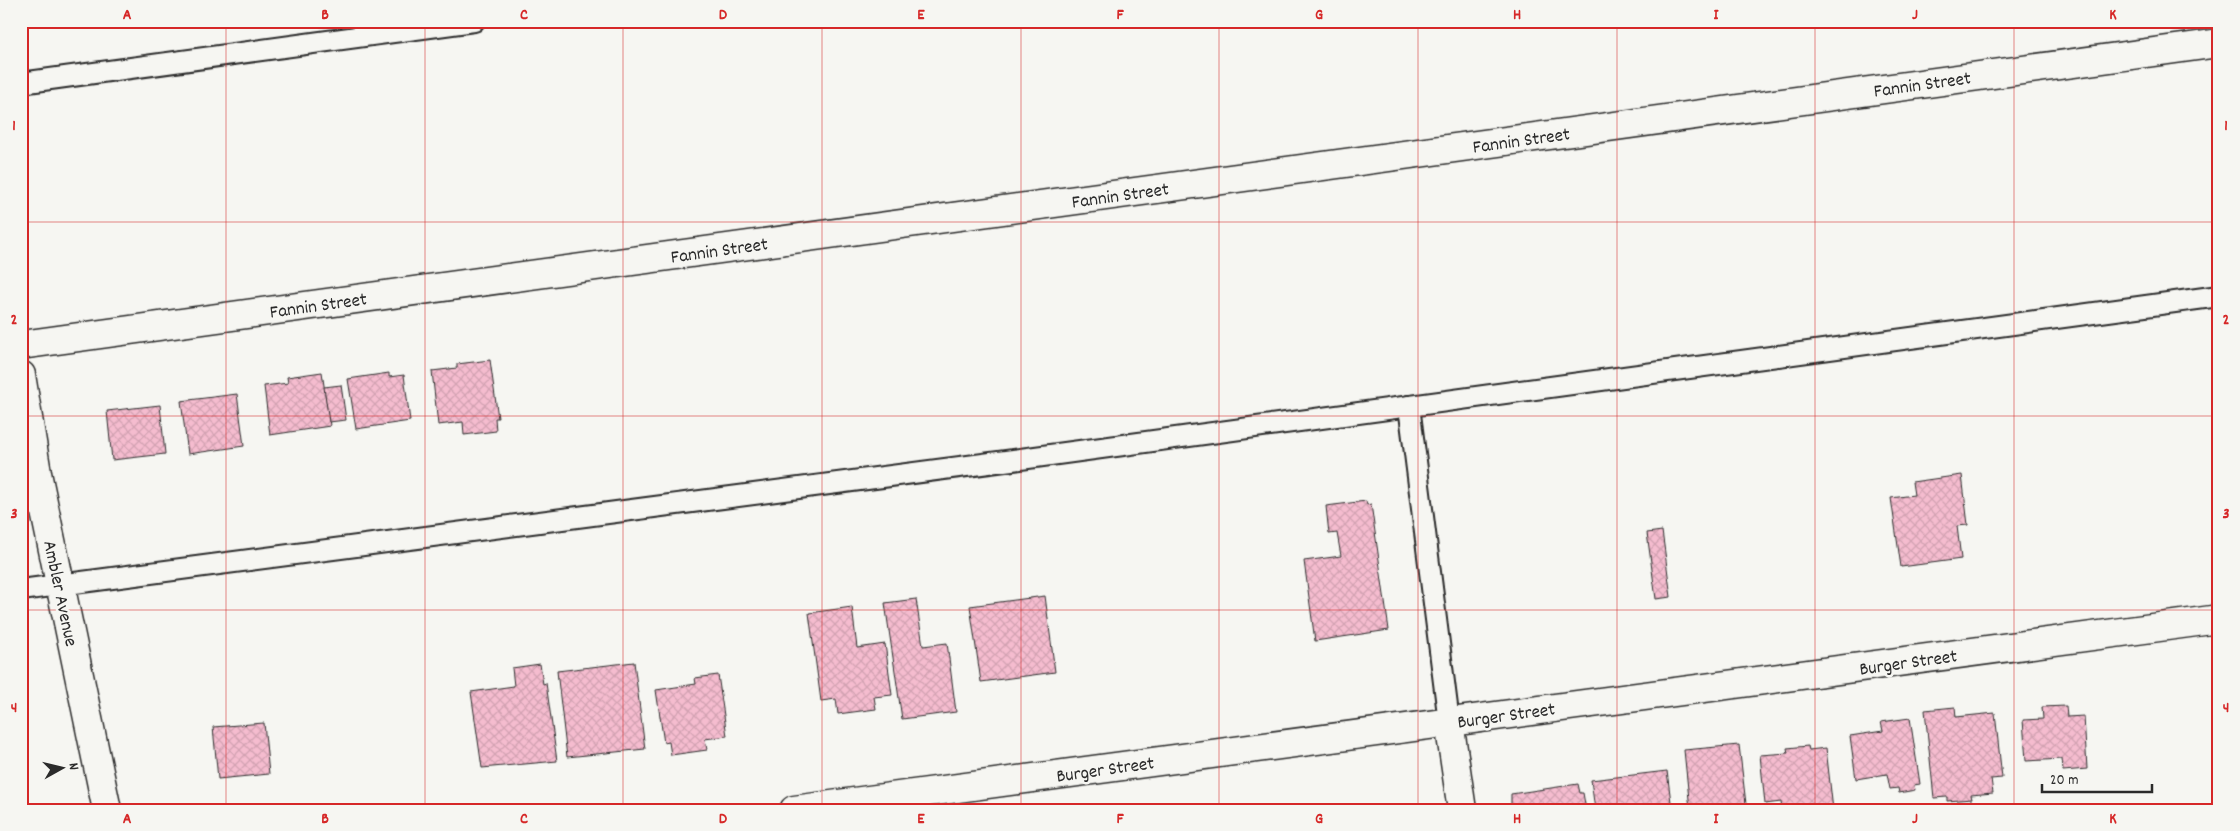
<svg xmlns="http://www.w3.org/2000/svg" width="2240" height="831" viewBox="0 0 2240 831" font-family="Dekko,sans-serif">
<style>
.building{fill:url(#building-cross-hatch);stroke:#2b2b2b}
.lines{fill:none;stroke-linecap:round;stroke-linejoin:round}
.service-casing{stroke:#2b2b2b;stroke-width:24}
.minor-casing{stroke:#2b2b2b;stroke-width:31}
.secondary-casing{stroke:#2b2b2b;stroke-width:31}
.service{stroke:#f6f6f2;stroke-width:20}
.minor{stroke:#f6f6f2;stroke-width:28}
.secondary{stroke:#f6f6f2;stroke-width:28}
.grid{fill:none;stroke:#d62828;stroke-width:1;stroke-opacity:0.55}
.labels{text-anchor:middle;stroke-width:5;stroke-linejoin:round;paint-order:stroke}
.street-label{font-size:19px;fill:#2b2b2b;stroke:#f6f6f2}
.neatline{fill:none;stroke:#d62828;stroke-width:2}
.grid-label{font-size:16px;text-anchor:middle;font-weight:bold;fill:#d62828}
</style>
<defs>
<pattern id="building-cross-hatch" width="8" height="8" patternUnits="userSpaceOnUse" patternTransform="scale(1.25)"><rect width="8" height="8" fill="#f5bccf"/><path d="M0 0l8 8M0 8l8-8" fill="none" stroke="#d2a2b2"/></pattern>
</defs>
<rect width="100%" height="100%" fill="#f6f6f2"/>
<filter id="ink" filterUnits="userSpaceOnUse"><feTurbulence type="fractalNoise" baseFrequency=".02" numOctaves="2"/><feDisplacementMap in="SourceGraphic" scale="10" xChannelSelector="R" yChannelSelector="G"/><feConvolveMatrix kernelMatrix="1 2 1 2 8 2 1 2 1" color-interpolation-filters="sRGB"/></filter>
<g filter="url(#ink)">
<g class="building">
<path d="M490,360L498,418H495L496,431L464,435L463,422L438,425L432,371L457,368V364Z"/>
<path d="M322,372L330,426L270,435L264,386L288,383L287,377Z"/>
<path d="M389,373V377L404,375L410,421L356,429L348,379Z"/>
<path d="M341,385L346,420L329,422L324,387Z"/>
<path d="M237,394L244,446L188,454L181,401Z"/>
<path d="M160,405L165,454L112,460L107,411Z"/>
<path d="M1962,475L1968,525L1957,526L1961,559L1901,567L1891,498L1914,495L1912,482Z"/>
<path d="M1366,501L1367,505L1371,504L1389,630L1315,641L1304,561L1341,556L1337,533L1329,534L1326,506Z"/>
<path d="M1662,531L1671,597L1656,599L1647,533Z"/>
<path d="M1045,596L1055,672L981,682L970,606Z"/>
<path d="M916,599L923,646L947,643L956,712L902,719L885,603Z"/>
<path d="M852,607L857,648L885,644L892,695L874,697L876,709L838,714L836,699L821,701L809,613Z"/>
<path d="M634,662L645,749L567,757L557,671Z"/>
<path d="M540,664L543,684L546,683L557,761L482,768L471,692L514,686L512,668Z"/>
<path d="M718,675L727,736L705,739L707,750L671,755L669,742L664,743L656,690L696,684L695,678Z"/>
<path d="M2066,706L2067,717L2084,716L2087,769L2063,771L2062,759L2026,761L2023,720L2043,719L2042,707Z"/>
<path d="M1955,707L1956,717L1995,713L2002,778L1991,779L1993,793L1971,795L1972,799L1947,801V797L1934,798L1925,710Z"/>
<path d="M1910,718L1920,784L1914,785L1915,790L1899,793L1898,788L1890,789L1887,774L1856,779L1850,736L1883,731L1881,722Z"/>
<path d="M264,723L269,774L218,779L213,727Z"/>
<path d="M1739,745L1746,804L1741,805V810L1690,809L1684,750Z"/>
<path d="M1808,746L1809,750L1826,748L1833,810H1782L1781,802L1765,804L1760,755L1788,753L1787,748Z"/>
<path d="M1667,771L1672,810H1595L1591,780Z"/>
<path d="M1578,784L1580,793H1583L1586,810H1511V794Z"/>
</g>
<g class="lines">
<g class="service-casing">
<g id="service">
<path d="M21,83L474,21"/>
<path d="M1409,406L1449,722"/>
<path d="M21,590L1028,458L2219,296"/>
</g>
</g>
<g class="minor-casing">
<g id="minor">
<path d="M21,345L2219,43"/>
<path d="M1449,722L1462,810"/>
<path d="M794,810L2219,619"/>
</g>
</g>
<g class="secondary-casing">
<path id="secondary" d="M21,375L37,473L107,810"/>
</g>
<use href="#service" class="service"/>
<use href="#minor" class="minor"/>
<use href="#secondary" class="secondary"/>
</g>
</g>
<path class="grid" d="M226,21V810M425,21V810M623,21V810M822,21V810M1021,21V810M1219,21V810M1418,21V810M1617,21V810M1815,21V810M2014,21V810M21,222H2219M21,416H2219M21,610H2219"/>
<g class="labels">
<g class="street-label">
<text transform="translate(1922 83) rotate(-8)" y="7">Fannin Street</text>
<text transform="translate(1521 139) rotate(-8)" y="7">Fannin Street</text>
<text transform="translate(1120 194) rotate(-8)" y="7">Fannin Street</text>
<text transform="translate(719 249) rotate(-8)" y="7">Fannin Street</text>
<text transform="translate(318 304) rotate(-8)" y="7">Fannin Street</text>
<text transform="translate(62 593) rotate(78)" y="7">Ambler Avenue</text>
<text transform="translate(1908 661) rotate(-8)" y="7">Burger Street</text>
<text transform="translate(1506 714) rotate(-8)" y="7">Burger Street</text>
<text transform="translate(1105 768) rotate(-8)" y="7">Burger Street</text>
</g>
</g>
<rect width="2240" height="831" fill="none" stroke="#f6f6f2" stroke-width="55"/>
<g transform="translate(62 768) rotate(82)" stroke="#f6f6f2" stroke-width="4" paint-order="stroke">
<path d="M0-4L9 19L0 12L-9 19Z" fill="#2b2b2b"/>
<text y="-8" font-size="14" font-weight="bold" text-anchor="middle" fill="#2b2b2b">N</text>
</g>
<path d="M2042 784v8h110v-8" fill="none" stroke="#2b2b2b" stroke-width="2.5"/>
<text x="2050" y="784" font-size="15" fill="#2b2b2b" stroke="#f6f6f2" stroke-width="4" paint-order="stroke">20 m</text>
<rect x="28" y="28" width="2184" height="776" class="neatline"/>
<g class="grid-label">
<text x="127" y="19">A</text>
<text x="325" y="19">B</text>
<text x="524" y="19">C</text>
<text x="723" y="19">D</text>
<text x="921" y="19">E</text>
<text x="1120" y="19">F</text>
<text x="1319" y="19">G</text>
<text x="1517" y="19">H</text>
<text x="1716" y="19">I</text>
<text x="1915" y="19">J</text>
<text x="2113" y="19">K</text>
<text x="14" y="130">1</text>
<text x="2226" y="130">1</text>
<text x="14" y="324">2</text>
<text x="2226" y="324">2</text>
<text x="14" y="518">3</text>
<text x="2226" y="518">3</text>
<text x="14" y="712">4</text>
<text x="2226" y="712">4</text>
<text x="127" y="823">A</text>
<text x="325" y="823">B</text>
<text x="524" y="823">C</text>
<text x="723" y="823">D</text>
<text x="921" y="823">E</text>
<text x="1120" y="823">F</text>
<text x="1319" y="823">G</text>
<text x="1517" y="823">H</text>
<text x="1716" y="823">I</text>
<text x="1915" y="823">J</text>
<text x="2113" y="823">K</text>
</g>
</svg>
